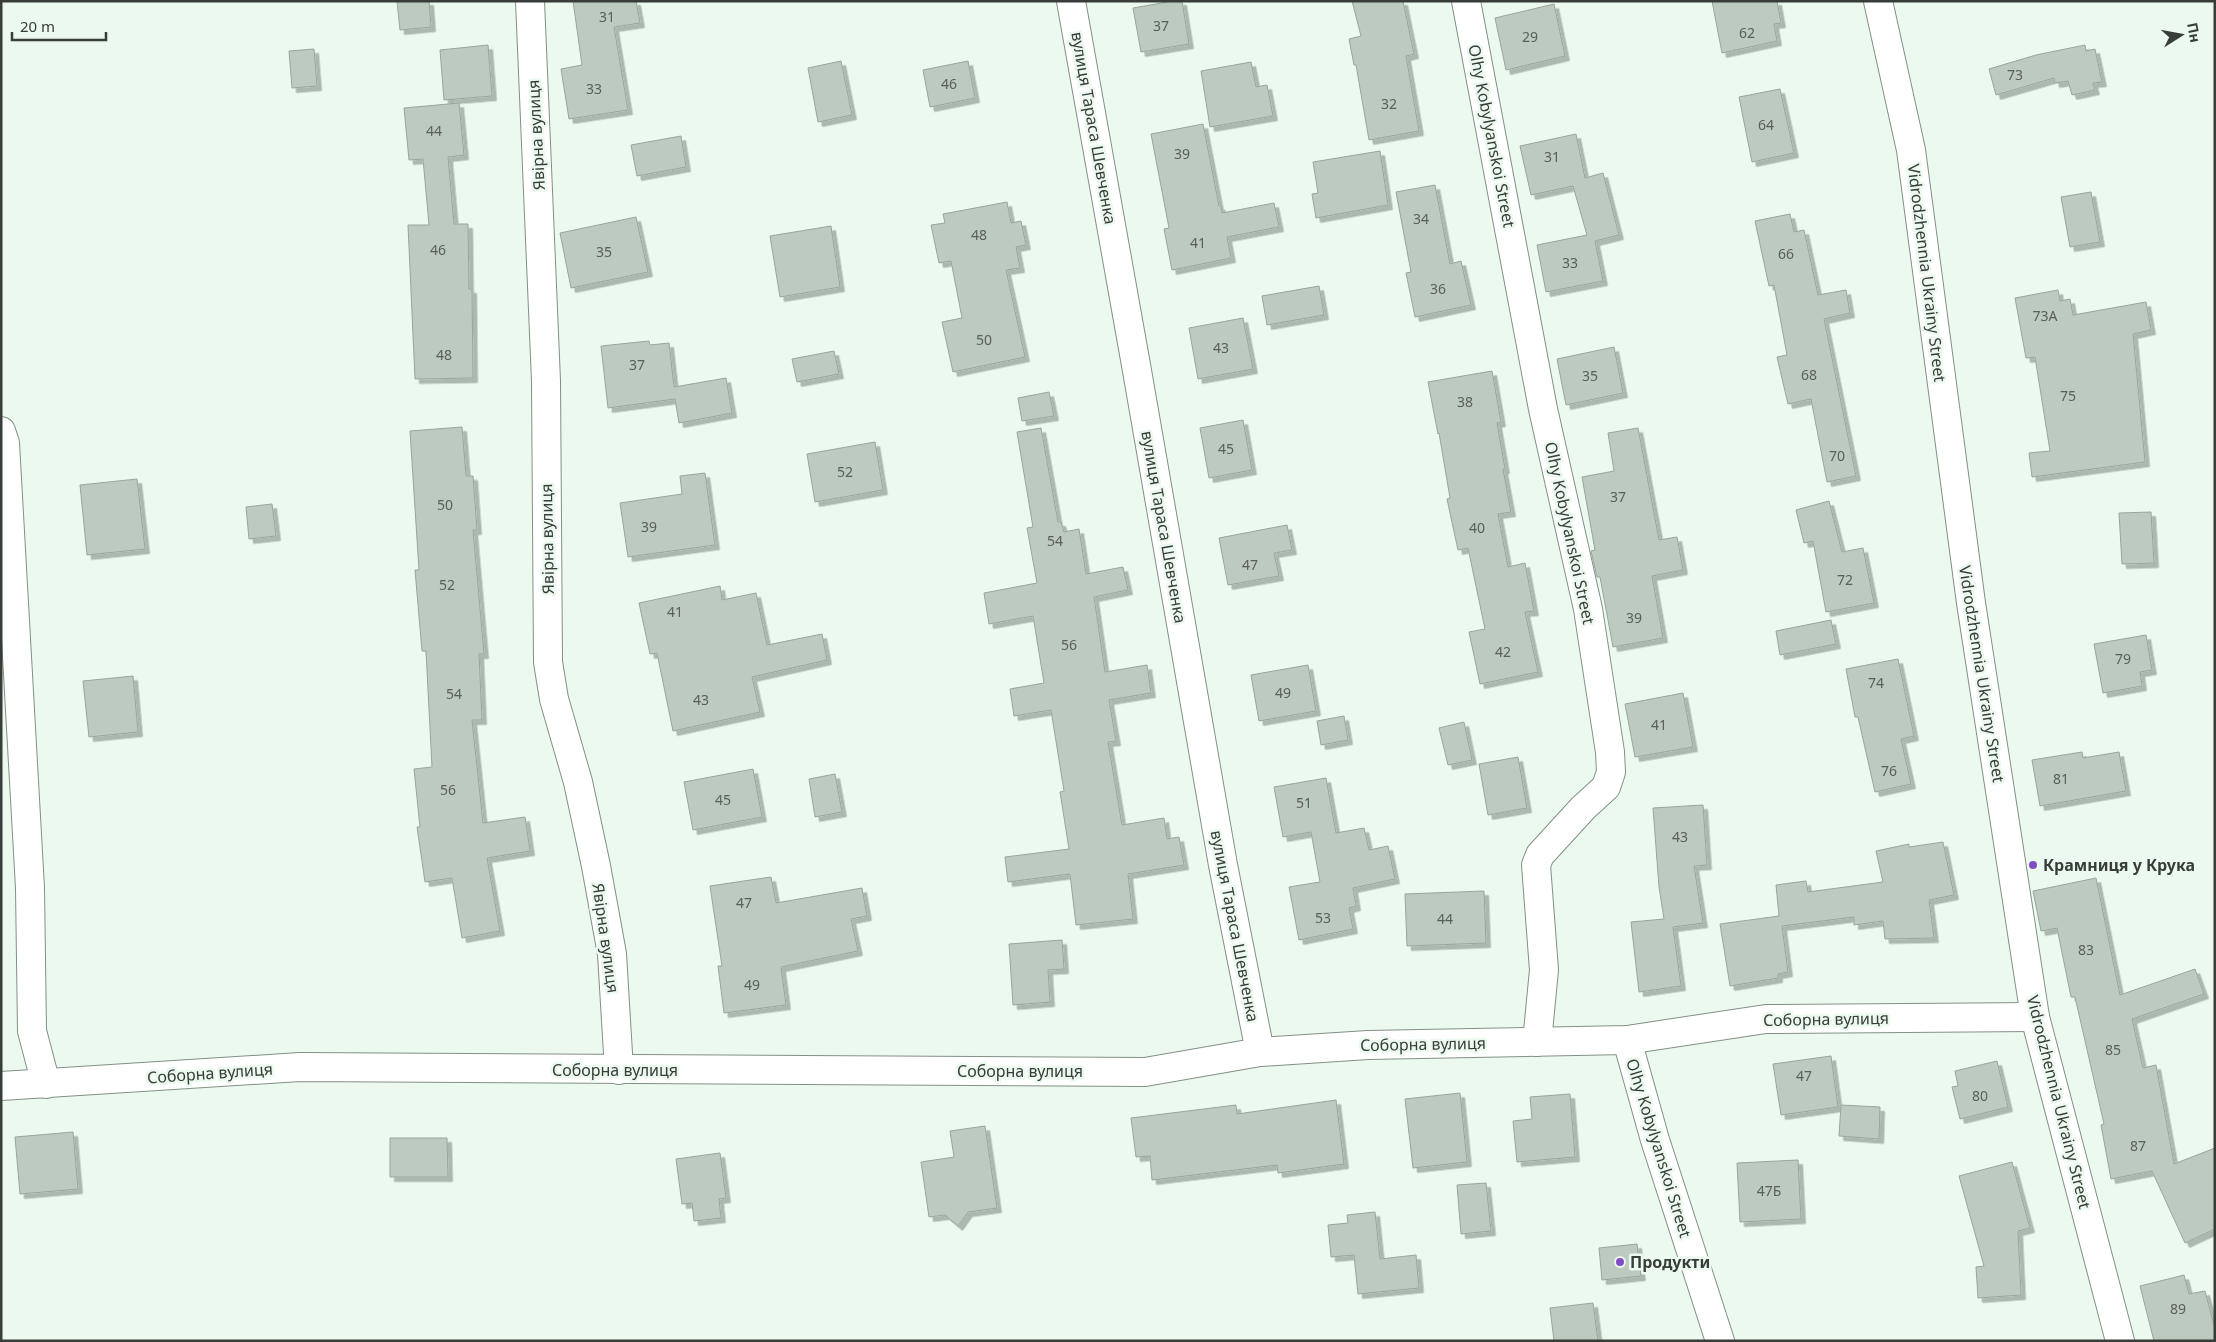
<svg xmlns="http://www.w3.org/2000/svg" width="2216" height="1342" viewBox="0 0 2216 1342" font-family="'Noto Sans',sans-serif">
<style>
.building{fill:#bdcabf;stroke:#98a59b;filter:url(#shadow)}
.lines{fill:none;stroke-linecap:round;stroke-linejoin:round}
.minor-casing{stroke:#849086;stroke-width:30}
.minor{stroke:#fff;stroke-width:28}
.poi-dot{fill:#824dc4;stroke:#ebf9ee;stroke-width:2}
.labels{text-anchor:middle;stroke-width:5;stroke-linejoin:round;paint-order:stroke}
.number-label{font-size:14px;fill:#59605a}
.street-label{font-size:16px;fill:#383d39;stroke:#ebf9ee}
.poi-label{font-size:16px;font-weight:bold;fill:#383d39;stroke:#ebf9ee;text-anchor:start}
</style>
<defs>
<filter id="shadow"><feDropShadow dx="4.5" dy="4.5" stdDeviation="0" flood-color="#0004"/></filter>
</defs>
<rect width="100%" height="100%" fill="#ebf9ee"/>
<g class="building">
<path d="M397,1H429L431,27L400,30Z"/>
<path d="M573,1H636L640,23L614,27L628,110L569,119L561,69L582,65Z"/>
<path d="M1173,1H1182L1189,44L1141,52L1133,8Z"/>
<path d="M1352,1H1403L1414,54L1406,56L1419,131L1369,140L1356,65H1354L1349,39L1361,36Z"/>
<path d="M1712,1H1777L1781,23L1774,24L1777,41L1722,53Z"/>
<path d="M1554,4L1565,56L1506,70L1495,18Z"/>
<path d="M488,45L492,96L444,100L440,50Z"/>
<path d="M2085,45L2086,51L2095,49L2102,82L2093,83L2095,90L2072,95L2068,81L2055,83L2054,78L1996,95L1989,69L2036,55Z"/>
<path d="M314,49L317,86L292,88L289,51Z"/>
<path d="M841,61L852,115L818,122L808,68Z"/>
<path d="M968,61L975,98L930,107L923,70Z"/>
<path d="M1251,62L1256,87L1267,85L1273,116L1210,127L1201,71Z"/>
<path d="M1780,89L1794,153L1752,162L1739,97Z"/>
<path d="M459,103L464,155L448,157L454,224H468L469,289H472L473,378L415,379L408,225H429L423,159L409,160L404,108Z"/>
<path d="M1203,124L1219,206H1221L1222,213L1274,203L1279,227L1227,237L1231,258L1172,270L1164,229L1169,228L1151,134Z"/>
<path d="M1576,134L1585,178L1603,173L1619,235L1595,241L1603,281L1546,292L1537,245L1587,235L1573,186L1531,195L1520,146Z"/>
<path d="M681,136L686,167L637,176L631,145Z"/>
<path d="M1380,151L1388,205L1316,218L1312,194L1318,193L1313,162Z"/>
<path d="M1435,185L1450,264L1461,261L1471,305L1415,317L1406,273L1411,272L1396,192Z"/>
<path d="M2091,192L2100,242L2070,247L2061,197Z"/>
<path d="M1007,202L1011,223L1021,221L1026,245L1016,247L1020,268L1006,270L1025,357L953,372L942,322L962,318L951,261L939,263L931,225L945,223L943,214Z"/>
<path d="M1790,214L1794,232L1804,230L1818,295L1846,290L1850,313L1824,319L1856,476L1827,482L1811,399L1788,404L1777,357L1787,355L1774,285L1769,286L1755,221Z"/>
<path d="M636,217L648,272L571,288L560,233Z"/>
<path d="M831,226L840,287L780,297L770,236Z"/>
<path d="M1319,286L1324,315L1267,325L1262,296Z"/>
<path d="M2058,290L2060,301L2070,299L2073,315L2146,302L2151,330L2133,334L2145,462L2032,477L2029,453L2050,451L2035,357L2026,358L2015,298Z"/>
<path d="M1243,318L1253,369L1198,379L1189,328Z"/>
<path d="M649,341L650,345L669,343L674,387L726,378L732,413L679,423L675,399L608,408L601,346Z"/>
<path d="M1614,347L1623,393L1566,405L1557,359Z"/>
<path d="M834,351L839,374L797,382L792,359Z"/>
<path d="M1492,371L1501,422L1497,423L1505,469H1503L1511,512L1498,514L1508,567L1525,563L1534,611L1525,612L1538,672L1480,684L1469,632L1485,629L1468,548L1458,550L1447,499L1450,498L1439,433L1438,434L1428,382Z"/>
<path d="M1049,392L1054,416L1022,421L1018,398Z"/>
<path d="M1243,420L1252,470L1209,478L1200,428Z"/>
<path d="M462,427L466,476H473L477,530H473L484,654H479L482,720H472L483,823L525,817L530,851L487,858L500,931L462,938L452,878L425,882L417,827H420L414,769L432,767L426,651H422L415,570H419L410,431Z"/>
<path d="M1041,428L1058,522H1061L1064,532L1079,529L1086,574L1123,567L1128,590L1094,597L1105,672L1147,665L1151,693L1109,700L1116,741L1108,742L1122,825L1164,818L1167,839L1179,837L1184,865L1128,874L1133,919L1076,925L1070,874L1008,882L1005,857L1069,849L1060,792L1064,791L1051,710L1014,716L1010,689L1044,683L1033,616L989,624L984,593L1037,583L1027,528L1033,527L1017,432Z"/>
<path d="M1638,428L1659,540L1677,537L1683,570L1652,576L1663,638L1613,647L1600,577H1597L1591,551L1595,550L1582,477L1614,471L1608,433Z"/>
<path d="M875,442L883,490L815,502L807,454Z"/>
<path d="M705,473L715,545L628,557L620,503L682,494L680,476Z"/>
<path d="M137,479L145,549L87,555L80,485Z"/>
<path d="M1829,501L1842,552L1863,548L1874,603L1826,612L1813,541L1804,543L1796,510Z"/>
<path d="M272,504L276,536L249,539L246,507Z"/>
<path d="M2151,512L2154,563L2122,564L2119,513Z"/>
<path d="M1287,525L1292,550L1274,553L1279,576L1228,585L1219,538Z"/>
<path d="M720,586L722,600L756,593L767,645L822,634L827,660L752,677L760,712L673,731L657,653L650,654L639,603Z"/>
<path d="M1831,620L1836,644L1780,655L1776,631Z"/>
<path d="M2146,635L2152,670L2140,672L2142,686L2103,693L2094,644Z"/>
<path d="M1898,659L1914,736L1901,739L1911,784L1875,792L1858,717H1855L1846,669Z"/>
<path d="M1308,665L1316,711L1259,721L1251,675Z"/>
<path d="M133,676L138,732L89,737L83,681Z"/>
<path d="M1683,693L1693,747L1635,757L1625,704Z"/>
<path d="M1344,716L1348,740L1321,745L1317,721Z"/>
<path d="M1464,722L1472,760L1448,765L1439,728Z"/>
<path d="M2082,752L2083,758L2119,752L2126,791L2040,806L2032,760Z"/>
<path d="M1518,757L1527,808L1488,815L1479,764Z"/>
<path d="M753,769L762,817L693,830L684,782Z"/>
<path d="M835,774L842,812L815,817L809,779Z"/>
<path d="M1326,778L1336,833L1364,828L1369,850L1388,846L1395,879L1353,888L1356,906L1349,908L1353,929L1299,940L1289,887L1320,882L1311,832L1283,837L1274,787Z"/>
<path d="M1703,805L1707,865L1694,866L1703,923L1673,927L1681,986L1639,992L1631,922L1664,919L1659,887L1653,808Z"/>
<path d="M1943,842L1954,895L1929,900L1934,938L1885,939L1883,921L1854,925V917L1782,926L1788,972L1778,974V978L1730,986L1720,924L1779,916L1776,885L1806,881L1808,892L1883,882L1876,851L1909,844V847Z"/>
<path d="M771,877L776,903L862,888L867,916L851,919L858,951L781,967L786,1005L724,1013L718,966H722L710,886Z"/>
<path d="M2096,878L2120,995L2195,969L2204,994L2132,1019L2143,1068L2156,1065L2174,1164L2215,1148V1229L2185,1243L2152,1171L2111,1179L2101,1125L2104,1124L2075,997H2071L2057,928L2041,931L2033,891Z"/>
<path d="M1484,891L1486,943L1407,946L1405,894Z"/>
<path d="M1062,940L1064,969L1048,970L1050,1002L1013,1005L1009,944Z"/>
<path d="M1831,1056L1838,1107L1781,1115L1773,1064Z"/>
<path d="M1997,1061L2008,1107L1960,1119L1952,1087L1958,1086L1955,1071Z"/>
<path d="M1460,1093L1467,1162L1413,1168L1405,1099Z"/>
<path d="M1570,1094L1575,1157L1517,1162L1513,1121L1532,1119L1530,1097Z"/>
<path d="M1336,1100L1344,1164L1278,1173L1277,1165L1152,1180L1150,1156L1136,1157L1131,1118L1236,1105L1237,1114Z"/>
<path d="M1841,1105L1880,1107L1879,1139L1839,1136Z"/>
<path d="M985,1126L997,1208L968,1212L958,1226L945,1215L929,1217L921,1162L954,1157L950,1131Z"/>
<path d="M73,1132L78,1189L20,1194L15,1137Z"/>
<path d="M390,1138H447L448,1177H390Z"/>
<path d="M720,1153L726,1198L719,1199L721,1218L694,1221L692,1203L682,1204L676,1159Z"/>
<path d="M1798,1160L1801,1219L1740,1222L1737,1163Z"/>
<path d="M2012,1162L2030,1228L2018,1231L2021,1295L1978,1298L1976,1267L1984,1266L1959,1176Z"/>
<path d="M1486,1183L1491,1231L1461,1234L1457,1185Z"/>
<path d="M1375,1212L1380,1259L1416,1255L1419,1288L1358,1294L1354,1255L1331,1257L1328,1225L1348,1223L1347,1215Z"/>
<path d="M1637,1244L1641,1276L1602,1280L1599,1248Z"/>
<path d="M2184,1275L2189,1294L2205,1291L2215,1329V1341H2154L2140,1286Z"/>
<path d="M1593,1303L1598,1341H1554L1550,1308Z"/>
</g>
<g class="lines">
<g class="minor-casing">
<g id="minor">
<path d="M530,1L546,381L548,662L554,699L578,782L596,866L612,954L619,1070"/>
<path d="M1071,1L1136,365L1223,865L1260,1052"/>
<path d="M1466,1L1543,409L1588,609L1610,752L1611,772L1606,787L1583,808L1540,855L1536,865L1544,970L1537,1042"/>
<path d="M1878,1L1911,150L1971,603L2035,1017L2120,1341"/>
<path d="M1,431L5,443L30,888L32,1031L46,1084"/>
<path d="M1627,1040L1655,1140L1720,1341"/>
<path d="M1,1086L300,1067L1145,1072L1260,1052L1368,1045L1627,1040L1766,1019L2035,1017"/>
</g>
</g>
<use href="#minor" class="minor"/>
</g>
<g class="poi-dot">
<circle cx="2033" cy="865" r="5"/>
<circle cx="1620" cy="1262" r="5"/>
</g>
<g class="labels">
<g class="number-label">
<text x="607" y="22">31</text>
<text x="1161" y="31">37</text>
<text x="1747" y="38">62</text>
<text x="1530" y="42">29</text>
<text x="2015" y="80">73</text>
<text x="949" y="89">46</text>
<text x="594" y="94">33</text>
<text x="1389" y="109">32</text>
<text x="1766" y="130">64</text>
<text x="434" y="136">44</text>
<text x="1182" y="159">39</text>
<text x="1552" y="162">31</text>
<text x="1421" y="224">34</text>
<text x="979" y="240">48</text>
<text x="1198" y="248">41</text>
<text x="438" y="255">46</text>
<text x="604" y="257">35</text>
<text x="1786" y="259">66</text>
<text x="1570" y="268">33</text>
<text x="1438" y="294">36</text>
<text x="2045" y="321">73А</text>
<text x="984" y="345">50</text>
<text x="1221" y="353">43</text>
<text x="444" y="360">48</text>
<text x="637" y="370">37</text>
<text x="1809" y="380">68</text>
<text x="1590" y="381">35</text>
<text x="2068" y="401">75</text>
<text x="1465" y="407">38</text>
<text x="1226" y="454">45</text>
<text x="1837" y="461">70</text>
<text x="845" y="477">52</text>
<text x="1618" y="502">37</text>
<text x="445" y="510">50</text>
<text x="649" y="532">39</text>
<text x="1477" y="533">40</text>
<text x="1055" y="546">54</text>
<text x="1250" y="570">47</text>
<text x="1845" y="585">72</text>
<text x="447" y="590">52</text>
<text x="675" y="617">41</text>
<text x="1634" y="623">39</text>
<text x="1069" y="650">56</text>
<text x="1503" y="657">42</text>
<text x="2123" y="664">79</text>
<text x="1876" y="688">74</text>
<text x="1283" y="698">49</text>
<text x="454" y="699">54</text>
<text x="701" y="705">43</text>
<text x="1659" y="730">41</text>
<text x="1889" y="776">76</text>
<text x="2061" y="784">81</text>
<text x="448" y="795">56</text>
<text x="723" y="805">45</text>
<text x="1304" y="808">51</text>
<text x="1680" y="842">43</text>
<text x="744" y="908">47</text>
<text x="1323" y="923">53</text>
<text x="1445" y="924">44</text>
<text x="2086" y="955">83</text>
<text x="752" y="990">49</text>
<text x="2113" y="1055">85</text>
<text x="1804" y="1081">47</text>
<text x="1980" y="1101">80</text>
<text x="2138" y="1151">87</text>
<text x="1769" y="1196">47Б</text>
<text x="2178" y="1314">89</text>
</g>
<g class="street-label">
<text transform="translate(1094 128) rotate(80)" y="6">вулиця Тараса Шевченка</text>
<text transform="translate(536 135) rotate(-93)" y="6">Явірна вулиця</text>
<text transform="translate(1492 136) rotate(79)" y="6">Olhy Kobylyanskoi Street</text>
<text transform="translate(1927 273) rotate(83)" y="6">Vidrodzhennia Ukrainy Street</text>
<text transform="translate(1164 527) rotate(80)" y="6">вулиця Тараса Шевченка</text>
<text transform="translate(1570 533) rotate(78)" y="6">Olhy Kobylyanskoi Street</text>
<text transform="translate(547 539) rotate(-91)" y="6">Явірна вулиця</text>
<text transform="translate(1982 674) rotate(81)" y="6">Vidrodzhennia Ukrainy Street</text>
<text transform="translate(1235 926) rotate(79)" y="6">вулиця Тараса Шевченка</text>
<text transform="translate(606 938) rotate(82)" y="6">Явірна вулиця</text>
<text transform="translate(1826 1019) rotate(-1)" y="6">Соборна вулиця</text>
<text transform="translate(1423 1044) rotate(-1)" y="6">Соборна вулиця</text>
<text x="615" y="1076">Соборна вулиця</text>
<text x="1020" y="1077">Соборна вулиця</text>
<text transform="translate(210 1073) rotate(-4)" y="6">Соборна вулиця</text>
<text transform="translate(2059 1102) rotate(76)" y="6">Vidrodzhennia Ukrainy Street</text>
<text transform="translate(1659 1148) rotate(73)" y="6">Olhy Kobylyanskoi Street</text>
</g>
<g class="poi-label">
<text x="2043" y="871">Крамниця у Крука</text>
<text x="1630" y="1268">Продукти</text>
</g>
</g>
<rect width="2216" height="1342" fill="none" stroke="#383d39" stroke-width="5"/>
<g transform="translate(2181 35) rotate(79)" stroke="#ebf9ee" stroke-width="4" paint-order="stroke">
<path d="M0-4L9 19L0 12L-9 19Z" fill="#383d39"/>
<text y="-8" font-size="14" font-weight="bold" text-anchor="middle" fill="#383d39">Пн</text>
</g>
<path d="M12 32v8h94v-8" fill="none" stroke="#383d39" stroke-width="2.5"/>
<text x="20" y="32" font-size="15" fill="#383d39" stroke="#ebf9ee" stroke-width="4" paint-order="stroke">20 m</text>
</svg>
